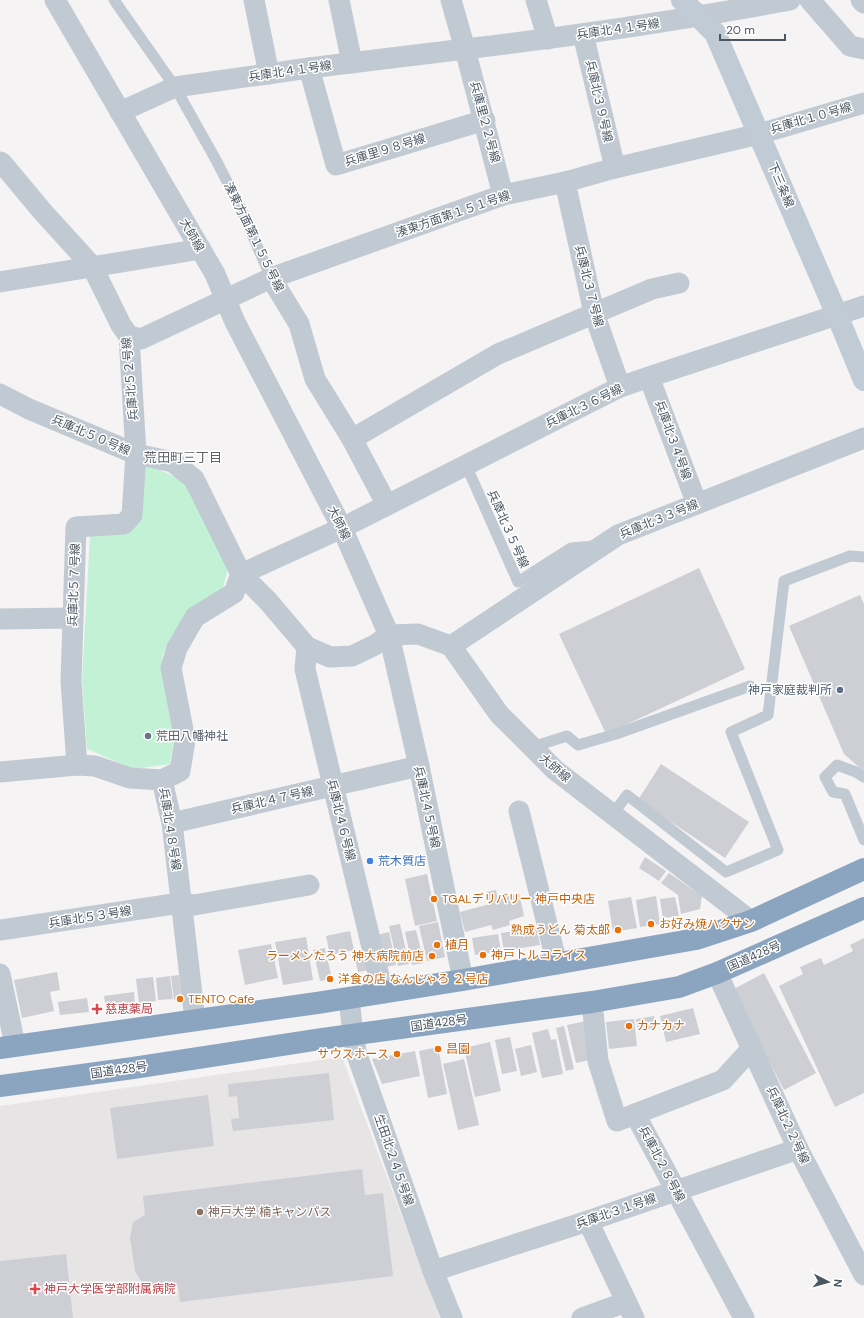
<svg xmlns="http://www.w3.org/2000/svg" width="864" height="1318" viewBox="0 0 864 1318" font-family="'DM Sans','Noto Sans JP',sans-serif">
<style>
.education{fill:#e6e4e5}
.green{fill:#c3f1d5}
.building{fill:#cdcfd5}
.lines{fill:none;stroke-linecap:round;stroke-linejoin:round}
.lane{stroke:#c1cad2;stroke-width:11}
.street{stroke:#c1cad2;stroke-width:21}
.secondary{stroke:#c1cbd6;stroke-width:22}
.highway{stroke:#8ba5c1;stroke-width:22}
.service-dot{fill:#5c6f8a;stroke:#fff;stroke-width:1.5}
.worship-dot{fill:#6b7280;stroke:#fff;stroke-width:1.5}
.shop-dot{fill:#3f7fe0;stroke:#fff;stroke-width:1.5}
.food-dot{fill:#e8710a;stroke:#fff;stroke-width:1.5}
.health-dot{fill:#e0444e;stroke:#fff;stroke-width:1.5}
.education-dot{fill:#8d6e63;stroke:#fff;stroke-width:1.5}
.labels{text-anchor:middle;stroke-width:3;stroke-linejoin:round;paint-order:stroke}
.street-label{font-size:12px;fill:#4a5661;stroke:#fff}
.service-label{font-size:12px;fill:#4e5e75;stroke:#fff;text-anchor:end}
.worship-label{font-size:12px;fill:#5b616d;stroke:#fff;text-anchor:start}
.shop-label{font-size:12px;fill:#366cbe;stroke:#fff;text-anchor:start}
.food-label{font-size:12px;fill:#c56008;stroke:#fff;text-anchor:start}
.health-label{font-size:12px;fill:#be3a42;stroke:#fff;text-anchor:start}
.education-label{font-size:12px;fill:#785e54;stroke:#fff;text-anchor:start}
.neighbourhood-label{font-size:13px;fill:#5f6368;stroke:#fff}
</style>
<rect width="100%" height="100%" fill="#f5f3f3"/>
<path class="education" d="M342,1057L440,1318H0V1106Z"/>
<path class="green" d="M141,466H151L184,481L228,568L223,588L189,609L163,654L161,670L174,737L170,764L134,769L87,749L82,680L90,535L125,532Z"/>
<g class="building">
<path d="M699,568L745,669L606,734L559,634Z"/>
<path d="M860,595L864,604V770L861,769L844,754L789,626Z"/>
<path d="M661,764L749,822L725,858L638,800Z"/>
<path d="M645,857L666,871L659,881L639,868Z"/>
<path d="M669,873L702,896L700,909L681,914L678,895L661,883Z"/>
<path d="M427,874L437,921L415,926L405,879Z"/>
<path d="M496,890L498,899L519,893L524,916L509,921L510,925L493,930L491,925L465,932L460,912L490,904L486,892Z"/>
<path d="M656,896L660,924L640,927L636,900Z"/>
<path d="M631,897L637,928L613,932L608,901Z"/>
<path d="M675,897L679,916L663,918L660,899Z"/>
<path d="M438,922L445,957L427,961L419,926Z"/>
<path d="M400,924L409,964L398,966L389,926Z"/>
<path d="M537,928L540,945L504,951L501,933Z"/>
<path d="M416,930L424,963L412,965L405,932Z"/>
<path d="M350,931L354,950L330,955L326,936Z"/>
<path d="M389,932L396,965L385,967L377,935Z"/>
<path d="M498,934L501,951L475,955L472,938Z"/>
<path d="M306,937L313,980L283,985L275,942Z"/>
<path d="M864,938V1093L835,1107L779,986L803,974L800,967L821,958L824,965L853,951L850,945Z"/>
<path d="M271,944L278,978L245,985L238,950Z"/>
<path d="M325,948L332,979L320,981L313,950Z"/>
<path d="M367,951L371,970L358,972L354,954Z"/>
<path d="M57,972L60,990L50,992L54,1011L22,1018L14,980Z"/>
<path d="M764,973L816,1073L784,1090L732,990Z"/>
<path d="M179,975L182,999L174,1000L171,976Z"/>
<path d="M170,976L173,999L158,1000L156,978Z"/>
<path d="M153,977L156,1001L139,1003L136,979Z"/>
<path d="M134,992L135,1005L106,1008L104,996Z"/>
<path d="M87,998L89,1012L60,1015L58,1002Z"/>
<path d="M693,1008L700,1034L666,1042L660,1016Z"/>
<path d="M654,1016L656,1028L638,1031L636,1019Z"/>
<path d="M634,1019L637,1046L609,1049L606,1022Z"/>
<path d="M586,1021L594,1059L576,1063L567,1025Z"/>
<path d="M564,1026L574,1069L566,1071L556,1028Z"/>
<path d="M548,1029L551,1040L556,1039L563,1074L542,1078L532,1033Z"/>
<path d="M510,1037L517,1071L502,1074L495,1040Z"/>
<path d="M490,1042L501,1091L475,1097L464,1048Z"/>
<path d="M531,1045L537,1072L521,1076L515,1049Z"/>
<path d="M438,1047L447,1094L428,1098L419,1051Z"/>
<path d="M415,1051L420,1076L382,1084L372,1059Z"/>
<path d="M464,1059L479,1125L458,1130L443,1064Z"/>
<path d="M329,1073L334,1120L233,1131L231,1119L239,1118L237,1096L229,1097L228,1084Z"/>
<path d="M208,1095L214,1146L117,1159L110,1108Z"/>
<path d="M362,1169L365,1195L383,1193L393,1276L180,1302L178,1286L158,1288L143,1284L135,1271L130,1238L133,1222L145,1215L143,1196Z"/>
<path d="M66,1254L73,1318H0V1261Z"/>
</g>
<g class="lines">
<g class="lane">
<path d="M114,0L175,87L216,160L241,209L271,278"/>
<path d="M466,465L518,582L571,548L594,546"/>
<path d="M532,747L567,736L578,745L616,734L750,686"/>
<path d="M864,777L856,772L837,765L825,777L833,792L845,794L864,840"/>
<path d="M613,814L627,795L726,872L778,850L731,732L768,715L784,581L850,556L864,557"/>
</g>
<g class="street">
<path d="M55,0L215,274L235,322L342,528L389,635L419,766L463,980"/>
<path d="M254,0L269,74"/>
<path d="M339,0L352,63"/>
<path d="M451,0L465,49C575,36 682,20 790,0"/>
<path d="M536,0L548,39"/>
<path d="M810,0L850,46L864,49"/>
<path d="M861,0L864,3"/>
<path d="M583,34L615,168"/>
<path d="M309,68L336,165L485,120"/>
<path d="M120,112L175,87L309,68L465,49L503,195"/>
<path d="M0,162L2,163L42,211L92,266L121,325L129,336L136,454L132,515L124,524L76,527L71,681L77,765"/>
<path d="M565,182L594,313L620,387"/>
<path d="M271,278L299,324L315,379L352,439L387,505"/>
<path d="M0,282L201,249"/>
<path d="M129,336L141,339L271,278L503,195L565,182L615,168L759,134L864,103"/>
<path d="M649,377L697,504"/>
<path d="M0,394L29,409L136,454L173,462L194,479L241,574L268,601L307,647L330,657L352,656L375,645L389,635"/>
<path d="M352,439L498,354L652,289L679,283"/>
<path d="M0,619L72,618"/>
<path d="M389,635L418,634L451,646L499,714L555,770L751,921"/>
<path d="M451,646L618,535L864,438"/>
<path d="M307,647L305,669L383,993"/>
<path d="M0,772L77,765L95,766L130,778L162,780"/>
<path d="M519,811L557,964"/>
<path d="M172,823L419,766"/>
<path d="M0,930L180,903L194,905L309,885"/>
<path d="M717,973L798,1149L864,1275"/>
<path d="M0,974L15,1045"/>
<path d="M349,998L353,1035L357,1055L433,1271L452,1318"/>
<path d="M592,1002L598,1061L617,1121L723,1080L752,1048"/>
<path d="M195,1020L172,823L162,780L180,771L185,740L171,668L177,648L195,617L234,593L241,574L342,528L620,387L649,377L864,306"/>
<path d="M635,1114L744,1318"/>
<path d="M588,1221L634,1318"/>
<path d="M433,1271L588,1221L798,1149"/>
<path d="M582,1318L626,1302"/>
</g>
<path class="secondary" d="M682,0L715,33L837,315L864,380"/>
<g class="highway">
<path d="M0,1048L317,1003L463,980L696,939L751,921L864,869"/>
<path d="M0,1086L133,1068L321,1039L592,1002L679,987L717,973L864,908"/>
</g>
</g>
<circle class="service-dot" cx="840" cy="690" r="4"/>
<circle class="worship-dot" cx="148" cy="736" r="4"/>
<circle class="shop-dot" cx="370" cy="861" r="4"/>
<g class="food-dot">
<circle cx="434" cy="899" r="4"/>
<circle cx="651" cy="924" r="4"/>
<circle cx="618" cy="930" r="4"/>
<circle cx="437" cy="945" r="4"/>
<circle cx="483" cy="955" r="4"/>
<circle cx="432" cy="956" r="4"/>
<circle cx="330" cy="979" r="4"/>
<circle cx="180" cy="999" r="4"/>
<circle cx="629" cy="1026" r="4"/>
<circle cx="438" cy="1049" r="4"/>
<circle cx="397" cy="1054" r="4"/>
</g>
<g class="health-dot">
<path d="M95 1003h4v4h4v4h-4v4h-4v-4h-4v-4h4z"/>
<path d="M33 1283h4v4h4v4h-4v4h-4v-4h-4v-4h4z"/>
</g>
<circle class="education-dot" cx="200" cy="1212" r="4"/>
<g class="labels">
<g class="street-label">
<text transform="translate(618 29) rotate(-8)" y="4">兵庫北４１号線</text>
<text transform="translate(290 71) rotate(-8)" y="4">兵庫北４１号線</text>
<text transform="translate(599 101) rotate(77)" y="4">兵庫北３９号線</text>
<text transform="translate(811 118) rotate(-16)" y="4">兵庫北１０号線</text>
<text transform="translate(485 122) rotate(75)" y="4">兵庫里２２号線</text>
<text transform="translate(385 150) rotate(-17)" y="4">兵庫里９８号線</text>
<text transform="translate(781 185) rotate(67)" y="4">下三条線</text>
<text transform="translate(453 214) rotate(-19)" y="4">湊東方面第１５１号線</text>
<text transform="translate(192 235) rotate(60)" y="4">大師線</text>
<text transform="translate(254 237) rotate(64)" y="4">湊東方面第１５５号線</text>
<text transform="translate(589 286) rotate(76)" y="4">兵庫北３７号線</text>
<text transform="translate(130 379) rotate(-95)" y="4">兵庫北５２号線</text>
<text transform="translate(584 406) rotate(-26)" y="4">兵庫北３６号線</text>
<text transform="translate(91 435) rotate(23)" y="4">兵庫北５０号線</text>
<text transform="translate(673 440) rotate(70)" y="4">兵庫北３４号線</text>
<text transform="translate(659 519) rotate(-22)" y="4">兵庫北３３号線</text>
<text transform="translate(339 523) rotate(64)" y="4">大師線</text>
<text transform="translate(508 529) rotate(66)" y="4">兵庫北３５号線</text>
<text transform="translate(74 585) rotate(-88)" y="4">兵庫北５７号線</text>
<text transform="translate(555 768) rotate(41)" y="4">大師線</text>
<text transform="translate(272 800) rotate(-13)" y="4">兵庫北４７号線</text>
<text transform="translate(427 807) rotate(78)" y="4">兵庫北４５号線</text>
<text transform="translate(341 820) rotate(76)" y="4">兵庫北４６号線</text>
<text transform="translate(170 829) rotate(81)" y="4">兵庫北４８号線</text>
<text transform="translate(90 917) rotate(-9)" y="4">兵庫北５３号線</text>
<text transform="translate(754 956) rotate(-24)" y="4">国道428号</text>
<text transform="translate(439 1023) rotate(-8)" y="4">国道428号</text>
<text transform="translate(119 1070) rotate(-8)" y="4">国道428号</text>
<text transform="translate(788 1125) rotate(65)" y="4">兵庫北２２号線</text>
<text transform="translate(394 1160) rotate(71)" y="4">生田北２４５号線</text>
<text transform="translate(662 1164) rotate(62)" y="4">兵庫北２８号線</text>
<text transform="translate(616 1211) rotate(-19)" y="4">兵庫北３１号線</text>
</g>
<g class="service-label">
<text x="832" y="694">神戸家庭裁判所</text>
</g>
<g class="worship-label">
<text x="156" y="740">荒田八幡神社</text>
</g>
<g class="shop-label">
<text x="378" y="865">荒木質店</text>
</g>
<g class="food-label">
<text x="442" y="903">TGALデリバリー 神戸中央店</text>
<text x="659" y="928">お好み焼ハクサン</text>
<text x="610" y="934" text-anchor="end">熟成うどん 菊太郎</text>
<text x="445" y="949">植月</text>
<text x="491" y="959">神戸トルコライス</text>
<text x="424" y="960" text-anchor="end">ラーメンたろう 神大病院前店</text>
<text x="338" y="983">洋食の店 なんじゃろ ２号店</text>
<text x="188" y="1003">TENTO Cafe</text>
<text x="637" y="1030">カナカナ</text>
<text x="446" y="1053">昌園</text>
<text x="389" y="1058" text-anchor="end">サウスホース</text>
</g>
<g class="health-label">
<text x="105" y="1013">慈恵薬局</text>
<text x="44" y="1293">神戸大学医学部附属病院</text>
</g>
<g class="education-label">
<text x="208" y="1216">神戸大学 楠キャンパス</text>
</g>
<g class="neighbourhood-label">
<text x="183" y="462">荒田町三丁目</text>
</g>
</g>
<g transform="translate(828 1282) rotate(96)" stroke="#ffffff" stroke-width="3" paint-order="stroke">
<path d="M0-3L7 15L0 10L-7 15Z" fill="#4a5661"/>
<text y="-6" font-size="11" font-weight="bold" text-anchor="middle" fill="#4a5661">N</text>
</g>
<path d="M720 34v6h65v-6" fill="none" stroke="#4a5661" stroke-width="2"/>
<text x="726" y="34" font-size="12" fill="#4a5661" stroke="#ffffff" stroke-width="3" paint-order="stroke">20 m</text>
</svg>
